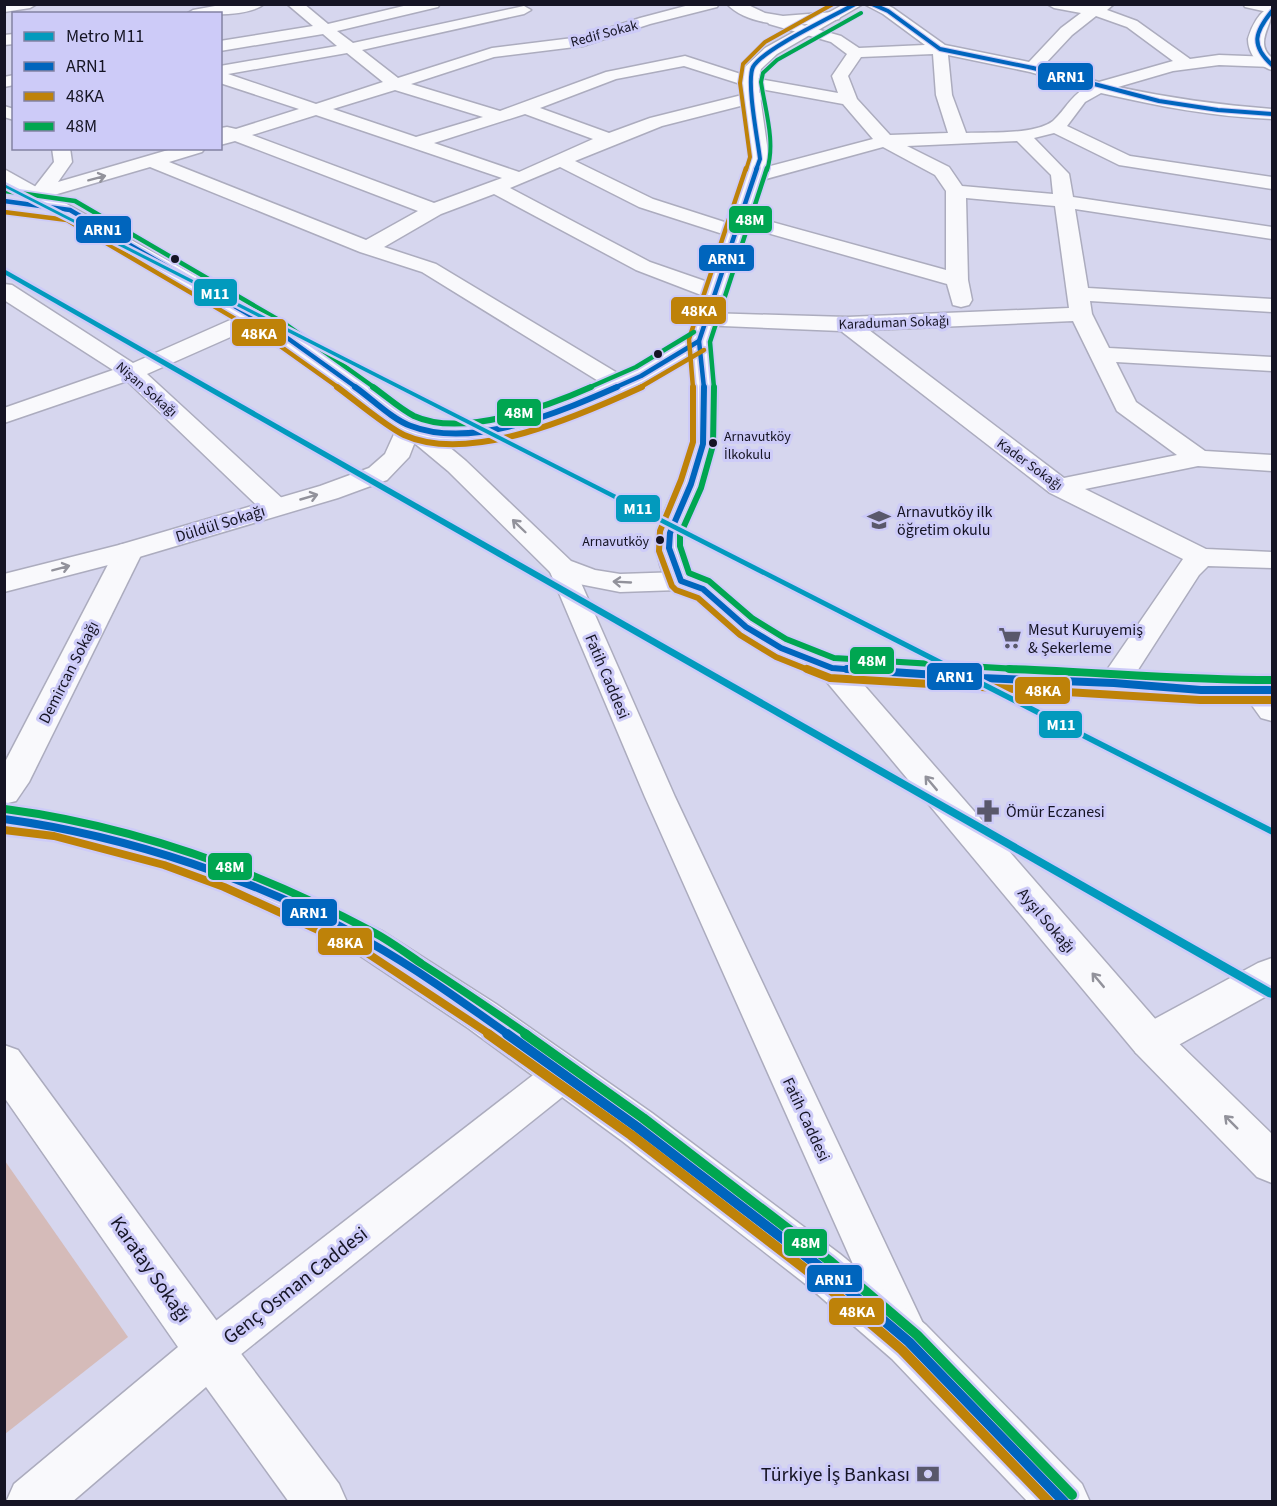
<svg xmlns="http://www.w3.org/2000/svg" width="1277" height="1506" viewBox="0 0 1277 1506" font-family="'Source Sans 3',sans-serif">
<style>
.green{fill:#d5bbb9}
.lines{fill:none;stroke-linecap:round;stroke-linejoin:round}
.pedestrian-casing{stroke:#acacbe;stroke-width:3}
.minor-casing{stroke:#acacbe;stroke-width:3}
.tertiary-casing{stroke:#acacbe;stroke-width:3}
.secondary-casing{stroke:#acacbe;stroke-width:3}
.primary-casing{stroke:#acacbe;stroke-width:3}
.pedestrian{fill:#f9f9fc;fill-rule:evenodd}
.minor{fill:#f9f9fc;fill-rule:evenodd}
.tertiary{fill:#f9f9fc;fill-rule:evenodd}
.secondary{fill:#f9f9fc;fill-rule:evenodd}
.primary{fill:#f9f9fc;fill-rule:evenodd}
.bus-1-far4-casing{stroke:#cdcbf8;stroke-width:6}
.bus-1-far3-casing{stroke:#cdcbf8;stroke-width:8}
.bus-1-far2-casing{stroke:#cdcbf8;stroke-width:10}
.bus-1-far1-casing{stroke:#cdcbf8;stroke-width:13}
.bus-1-casing{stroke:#cdcbf8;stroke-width:15}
.bus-2-far4-casing{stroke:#cdcbf8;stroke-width:6}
.bus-2-far3-casing{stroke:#cdcbf8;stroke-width:8}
.bus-2-far2-casing{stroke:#cdcbf8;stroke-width:10}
.bus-2-far1-casing{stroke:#cdcbf8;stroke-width:13}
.bus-2-casing{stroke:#cdcbf8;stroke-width:15}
.bus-3-far4-casing{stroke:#cdcbf8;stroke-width:6}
.bus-3-far3-casing{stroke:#cdcbf8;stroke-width:8}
.bus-3-far2-casing{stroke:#cdcbf8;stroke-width:10}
.bus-3-far1-casing{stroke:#cdcbf8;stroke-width:13}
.bus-3-casing{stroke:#cdcbf8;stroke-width:15}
.bus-1-far4{stroke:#0065bd;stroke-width:4}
.bus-1-far3{stroke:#0065bd;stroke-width:4.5}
.bus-1-far2{stroke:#0065bd;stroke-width:6}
.bus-1-far1{stroke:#0065bd;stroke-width:8}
.bus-1{stroke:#0065bd;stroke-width:10}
.bus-2-far4{stroke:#be8209;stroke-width:4}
.bus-2-far3{stroke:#be8209;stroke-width:4.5}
.bus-2-far2{stroke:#be8209;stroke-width:6}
.bus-2-far1{stroke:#be8209;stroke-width:8}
.bus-2{stroke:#be8209;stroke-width:10}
.bus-3-far4{stroke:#00a651;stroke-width:4}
.bus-3-far3{stroke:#00a651;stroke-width:4.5}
.bus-3-far2{stroke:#00a651;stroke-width:6}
.bus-3-far1{stroke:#00a651;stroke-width:8}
.bus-3{stroke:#00a651;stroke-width:10}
.metro-1-casing{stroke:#cdcbf8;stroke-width:5}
.metro-1{fill:#029abd;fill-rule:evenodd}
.oneway{stroke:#92929b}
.bus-dot{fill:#151424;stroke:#cdcbf8;stroke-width:2}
.labels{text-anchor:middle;stroke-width:6;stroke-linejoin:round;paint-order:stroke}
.far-street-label{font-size:14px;fill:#151424;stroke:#cdcbf8}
.bus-label{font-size:14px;fill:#151424;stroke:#cdcbf8;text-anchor:start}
.poi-label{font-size:16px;fill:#151424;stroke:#cdcbf8;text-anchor:start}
.street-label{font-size:16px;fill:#151424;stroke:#cdcbf8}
.near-street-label{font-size:20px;fill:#151424;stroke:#cdcbf8}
.near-poi-label{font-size:20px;fill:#151424;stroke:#cdcbf8;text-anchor:end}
.line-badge{stroke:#cdcbf8;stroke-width:2}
.badge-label{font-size:16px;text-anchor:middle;font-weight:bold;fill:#fff}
</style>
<rect width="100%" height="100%" fill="#d6d6ee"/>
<path class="green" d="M5,1161L128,1337L5,1434H4Z"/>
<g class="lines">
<g class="pedestrian-casing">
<g id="pedestrian">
<path d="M561,559L570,561L574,567L675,797L919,1315L926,1330L919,1345L904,1352L889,1345L645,797L548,567L552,561Z"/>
<path d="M563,1058L576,1062L582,1074L576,1086L225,1367L210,1374L195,1367L188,1352L195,1337L550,1062Z"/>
</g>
</g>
<g class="minor-casing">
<g id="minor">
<path d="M4,4H37L30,8L4,12Z"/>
<path d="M226,4H264C249,17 205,14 186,14L193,10Z"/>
<path d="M287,4H304L328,24L412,4H440L438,7L337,31L353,43L524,6L531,10L524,14L362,50L398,78L492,48L581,37L640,18L693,4H719L717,7L650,24L583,46L494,57L411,84L500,111L606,72L685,56L753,78L838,93L832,76L847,54L831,42L769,24L767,21L774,17L841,36L859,48L925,45L883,14L864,4H885L893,8L945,45L1029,62L1061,28L1081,13L1054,8L1047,4H1114L1107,10L1137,21L1190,59L1219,55L1272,57V67L1219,65L1173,71L1118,87C1169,98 1220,105 1272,109V119C1214,117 1158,106 1101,93L1085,102L1067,126L1130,156L1272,177V189L1119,165L1054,133L1034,138L1069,174L1073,197L1272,227V239L1075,209L1088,288L1272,299V312L1090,301L1092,314L1109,348L1272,357V371L1116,362L1136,402L1205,451L1272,455V471L1198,466L1085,489L1206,549L1272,552V568L1208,566L1199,575L1125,690L1114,693L1103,690L1098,683L1183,559L1050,493L841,331L699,325L696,320L699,315L707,313L847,317L1069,308L1055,206L966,198L968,280L972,300L969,305L961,307L953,305L947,284L732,223L729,219L732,215L739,213L946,270V191L935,175L883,147L755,182L748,180L746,176L748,172L873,139L843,104L750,87L684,66L616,79L540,108L609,133L650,118L754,92L760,93L762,97L760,101L662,126L575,161L653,199L743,228L746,232L743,236H729L639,207L560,167L510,188L650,262L725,288L728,293L725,298L717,299L709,298L636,270L494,194L441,214L384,247L436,264L629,380L633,385L629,390L621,392L613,390L422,272L360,252L150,167L47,197H33L30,193L54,162L52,148H70L72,162L58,182L175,148H205L202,152L169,162L366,240L418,211L235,141L220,145L221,128L227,127L236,129L299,109L220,83V66L337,46L323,34L220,51V41L313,26ZM1096,16L1127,27L1173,61L1099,82L1043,66L1072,35ZM347,53L383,82L316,104L228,74ZM933,54L936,95L948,133L890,135L857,99L848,76L861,57ZM948,55L1030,72L1085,88C1069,98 1066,109 1053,121C1035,135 988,132 966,133L952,95ZM395,90L483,117L416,137L333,109ZM525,114L593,139L519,172L434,143ZM316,115L502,178L434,203L252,135ZM1017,141L1051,175L1053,194L962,186L949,167L907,146ZM1073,321L1117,411L1177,455L1064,478L869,330Z"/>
<path d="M1243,4L1272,5V13L1245,7Z"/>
<path d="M14,34V44L4,45V35Z"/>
<path d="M14,75V85L4,87V77Z"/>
<path d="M4,106L14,109V120L4,117Z"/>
<path d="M4,284L12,285L133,363L246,313L254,311L262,313L265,318L262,323L147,374L285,501L288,507L285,513L275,515L265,513L127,381L4,423V408L113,370L4,300Z"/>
<path d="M129,543L139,545L143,551L29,782L16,801L4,804V764L115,551L119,545Z"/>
<path d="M1257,679C1277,686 1272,701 1272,721L1261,718L1241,690L1246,683Z"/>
<path d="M1272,958V993L1164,1053L1150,1058L1136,1053L1130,1041L1136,1029L1258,963Z"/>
<path d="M210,1328L227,1335L339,1484L347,1502H289L193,1369L186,1352L193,1335Z"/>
</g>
</g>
<g class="tertiary-casing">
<g id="tertiary">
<path d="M727,4H746L765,13L783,16L834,12L841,16L839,19C807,27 752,30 727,4Z"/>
<path d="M409,419L418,421L421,426L409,457L387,480L338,498L139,557L4,592V574L119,545L320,486L369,468L385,454L400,421Z"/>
<path d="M832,658L843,661L1164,1029L1272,1134V1183L1257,1177L1136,1053L821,675L817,668L821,661Z"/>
<path d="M4,1045L18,1050L227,1335L234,1352L227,1369L72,1502H6L14,1484L178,1347L4,1097Z"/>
</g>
</g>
<g class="secondary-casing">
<g id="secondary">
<path d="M844,4H863L777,54L761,69L758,82L769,159L710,341L717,394L716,444L704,484L684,533L683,548L695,581L691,587L681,590L671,587C634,533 680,498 690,444C696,416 692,385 689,357C628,394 561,423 490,437C480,439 469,442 459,443C439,444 419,436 400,431L397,426L400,421L409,419L440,426L459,427L513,418L581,394L633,371L689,337L751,159L742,82L745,67L765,48Z"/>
<path d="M1272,7C1274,25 1253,42 1272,58V70C1258,66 1248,53 1248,39C1251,28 1259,10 1272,7Z"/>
</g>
</g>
<g class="primary-casing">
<g id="primary">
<path d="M4,169L287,327L418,421L466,461L571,561L595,570L620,574L681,572L713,583L757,620L792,641L835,658L1201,679H1272V700L1201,701L1114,693L981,688L832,678L770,655L735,634L693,595L678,590L620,592L579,584L551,573L448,471L400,431L271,337L4,182Z"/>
<path d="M4,806L56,813L180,845L241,867L313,898L382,931L496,1004L652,1113L840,1254L926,1325L1082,1484L1090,1502H1028L892,1359L808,1286L622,1141L468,1028L356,953L287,918L215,887L161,867L56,839L4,832Z"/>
</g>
</g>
<use href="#pedestrian" class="pedestrian"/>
<use href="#minor" class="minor"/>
<use href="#tertiary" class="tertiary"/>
<use href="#secondary" class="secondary"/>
<use href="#primary" class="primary"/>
<g class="bus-1-far4-casing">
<g id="bus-1-far4">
<path d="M872,4L888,11L940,49L1033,68L1159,101L1218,110L1272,114"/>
<path d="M1272,11C1255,32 1250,45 1272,65"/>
<path d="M756,170L760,159C758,141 746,81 753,67C763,49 834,16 855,4"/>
</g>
</g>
<g class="bus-1-far3-casing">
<g id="bus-1-far3">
<path d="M4,201L70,210L279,332L357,388"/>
<path d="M614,388L641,376L699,341"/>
<path d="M704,388L699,341L757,168"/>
</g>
</g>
<g class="bus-1-far2-casing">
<g id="bus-1-far2">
<path d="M355,387C371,398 393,420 411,426C473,450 560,412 617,387"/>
<path d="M704,387L703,444L691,484L670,533L669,548L681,581L703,589L746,627L781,648L832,668L869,671"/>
</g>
</g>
<g class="bus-1-far1-casing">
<g id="bus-1-far1">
<path d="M847,669L981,678L1114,683L1201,690H1272"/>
<path d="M4,819C128,836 260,880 369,942C417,969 464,1003 509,1035"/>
</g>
</g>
<g class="bus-1-casing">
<path id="bus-1" d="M507,1034L637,1127L824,1270L909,1342L1064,1502"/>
</g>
<g class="bus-2-far4-casing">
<path id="bus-2-far4" d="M746,170L750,157L740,83L743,64L765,42L833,4"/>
</g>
<g class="bus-2-far3-casing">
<g id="bus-2-far3">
<path d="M4,212L67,220L273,341L339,388"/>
<path d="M639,388L704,350"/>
<path d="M693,388L689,339L746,168"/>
</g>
</g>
<g class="bus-2-far2-casing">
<g id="bus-2-far2">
<path d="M337,387C355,400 385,426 404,435C470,465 581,415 642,387"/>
<path d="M693,387V442L681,480L660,531L659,551L672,586L676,590L698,598L740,635L776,657L811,671"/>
</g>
</g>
<g class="bus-2-far1-casing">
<g id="bus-2-far1">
<path d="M807,669L830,678L1200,700H1272"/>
<path d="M4,830L54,836L164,865L224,887L364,951L491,1035"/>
</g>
</g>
<g class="bus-2-casing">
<path id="bus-2" d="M488,1034L631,1135L817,1278L902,1350L1049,1502"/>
</g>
<g class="bus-3-far4-casing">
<path id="bus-3-far4" d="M767,170C776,143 765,109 761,82L763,73L777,60L861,13"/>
</g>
<g class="bus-3-far3-casing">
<g id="bus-3-far3">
<path d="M5,191L75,201L284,323L375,388"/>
<path d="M588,388L636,367L694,332"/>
<path d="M714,388L710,342L767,168"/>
</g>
</g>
<g class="bus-3-far2-casing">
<g id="bus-3-far2">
<path d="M373,387C386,396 400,409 414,416C462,438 546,407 591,387"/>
<path d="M714,387L713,445L701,488L680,535V546L689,573L709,581L752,618L786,639L834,658L1049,671"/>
</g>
</g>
<g class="bus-3-far1-casing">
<g id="bus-3-far1">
<path d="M1009,669C1097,672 1184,680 1272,680"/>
<path d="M5,809C134,826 258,871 373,932C390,941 406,953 422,964C458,987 493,1011 528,1035"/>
</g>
</g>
<g class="bus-3-casing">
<path id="bus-3" d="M525,1034L643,1118L831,1262L917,1335L1072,1495"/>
</g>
<use href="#bus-1-far4" class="bus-1-far4"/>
<use href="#bus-1-far3" class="bus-1-far3"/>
<use href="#bus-1-far2" class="bus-1-far2"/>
<use href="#bus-1-far1" class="bus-1-far1"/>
<use href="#bus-1" class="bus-1"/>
<use href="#bus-2-far4" class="bus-2-far4"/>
<use href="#bus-2-far3" class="bus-2-far3"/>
<use href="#bus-2-far2" class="bus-2-far2"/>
<use href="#bus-2-far1" class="bus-2-far1"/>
<use href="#bus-2" class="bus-2"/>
<use href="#bus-3-far4" class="bus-3-far4"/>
<use href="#bus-3-far3" class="bus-3-far3"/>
<use href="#bus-3-far2" class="bus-3-far2"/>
<use href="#bus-3-far1" class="bus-3-far1"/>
<use href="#bus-3" class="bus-3"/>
<g class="metro-1-casing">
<g id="metro-1">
<path d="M4,184L1272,828V835L4,187Z"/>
<path d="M4,269L1272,989V998L1268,997L4,274Z"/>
</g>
</g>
<use href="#metro-1" class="metro-1"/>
</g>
<defs><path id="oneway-shaft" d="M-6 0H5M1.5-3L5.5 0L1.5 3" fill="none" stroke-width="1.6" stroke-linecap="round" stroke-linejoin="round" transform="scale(1.5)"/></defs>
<g class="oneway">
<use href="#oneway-shaft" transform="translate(97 178) rotate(-15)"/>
<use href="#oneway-shaft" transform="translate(309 497) rotate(-16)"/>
<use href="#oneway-shaft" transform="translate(519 526) rotate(-136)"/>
<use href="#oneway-shaft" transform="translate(61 568) rotate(-15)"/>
<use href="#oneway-shaft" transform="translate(622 582) rotate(-177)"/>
<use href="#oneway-shaft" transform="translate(931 783) rotate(-130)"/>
<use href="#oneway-shaft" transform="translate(1098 980) rotate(-130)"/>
<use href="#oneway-shaft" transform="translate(1231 1122) rotate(-135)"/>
</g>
<defs>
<g id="school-bare" transform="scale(1.8)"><path d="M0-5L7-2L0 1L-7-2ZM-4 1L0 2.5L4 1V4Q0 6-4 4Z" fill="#59586b" stroke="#cdcbf8" stroke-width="2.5" paint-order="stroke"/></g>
<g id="supermarket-bare" transform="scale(1.8)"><path d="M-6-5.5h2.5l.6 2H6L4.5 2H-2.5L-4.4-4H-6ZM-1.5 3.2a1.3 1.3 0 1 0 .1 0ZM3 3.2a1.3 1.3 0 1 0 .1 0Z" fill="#59586b" stroke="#cdcbf8" stroke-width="2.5" paint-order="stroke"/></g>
<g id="pharmacy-bare" transform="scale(1.8)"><path d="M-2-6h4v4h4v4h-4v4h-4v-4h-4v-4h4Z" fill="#59586b" stroke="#cdcbf8" stroke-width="2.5" paint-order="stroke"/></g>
<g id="bank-bare" transform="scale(1.8)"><path d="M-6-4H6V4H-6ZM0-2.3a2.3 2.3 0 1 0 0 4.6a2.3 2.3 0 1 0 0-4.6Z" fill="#59586b" stroke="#cdcbf8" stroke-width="2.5" paint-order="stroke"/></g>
</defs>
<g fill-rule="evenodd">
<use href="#school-bare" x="879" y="520"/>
<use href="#supermarket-bare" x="1010" y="638"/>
<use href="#pharmacy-bare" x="988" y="811"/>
<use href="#bank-bare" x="928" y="1474"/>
</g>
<g class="bus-dot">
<circle cx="175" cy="259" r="5"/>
<circle cx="658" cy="354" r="5"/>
<circle cx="713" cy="443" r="5"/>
<circle cx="660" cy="540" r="5"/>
</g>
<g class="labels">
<g class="far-street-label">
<text transform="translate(604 33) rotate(-15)" y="5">Redif Sokak</text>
<text transform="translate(894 322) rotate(-2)" y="5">Karaduman Sokağı</text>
<text transform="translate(147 389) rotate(41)" y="5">Nişan Sokağı</text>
<text transform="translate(1030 464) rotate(36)" y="5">Kader Sokağı</text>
</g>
<g class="bus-label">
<text x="724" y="441">Arnavutköy<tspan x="724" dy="18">İlkokulu</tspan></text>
<text x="649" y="546" text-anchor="end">Arnavutköy</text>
</g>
<g class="poi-label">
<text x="897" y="517">Arnavutköy ilk<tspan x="897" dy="18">öğretim okulu</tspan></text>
<text x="1028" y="635">Mesut Kuruyemiş<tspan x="1028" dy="18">&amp; Şekerleme</tspan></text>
<text x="1006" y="817">Ömür Eczanesi</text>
</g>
<g class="street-label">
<text transform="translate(220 523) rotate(-17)" y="6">Düldül Sokağı</text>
<text transform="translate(68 672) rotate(-63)" y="6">Demircan Sokağı</text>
<text transform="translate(608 676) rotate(67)" y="6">Fatih Caddesi</text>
<text transform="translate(1047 920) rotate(50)" y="6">Ayşıl Sokağı</text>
<text transform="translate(807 1119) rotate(65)" y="6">Fatih Caddesi</text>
</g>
<g class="near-street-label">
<text transform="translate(151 1269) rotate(55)" y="7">Karatay Sokağı</text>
<text transform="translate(295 1285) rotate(-38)" y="7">Genç Osman Caddesi</text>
</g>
<g class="near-poi-label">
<text x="910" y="1481">Türkiye İş Bankası</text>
</g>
</g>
<g class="line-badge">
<rect x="1037" y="62" width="57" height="29" rx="6" fill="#0065bd"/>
<rect x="728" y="205" width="45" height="29" rx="6" fill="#00a651"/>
<rect x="75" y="215" width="57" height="29" rx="6" fill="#0065bd"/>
<rect x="698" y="244" width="57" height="28" rx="6" fill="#0065bd"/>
<rect x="193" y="278" width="45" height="29" rx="6" fill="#029abd"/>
<rect x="670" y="296" width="57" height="29" rx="6" fill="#be8209"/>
<rect x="231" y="318" width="56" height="29" rx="6" fill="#be8209"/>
<rect x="496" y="398" width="46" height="29" rx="6" fill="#00a651"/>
<rect x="615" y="494" width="46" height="29" rx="6" fill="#029abd"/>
<rect x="849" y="646" width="46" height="29" rx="6" fill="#00a651"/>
<rect x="926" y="662" width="57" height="29" rx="6" fill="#0065bd"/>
<rect x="1014" y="676" width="57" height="29" rx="6" fill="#be8209"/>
<rect x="1038" y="710" width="45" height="29" rx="6" fill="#029abd"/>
<rect x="207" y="852" width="46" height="29" rx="6" fill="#00a651"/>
<rect x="281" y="898" width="57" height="29" rx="6" fill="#0065bd"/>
<rect x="317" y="927" width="56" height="29" rx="6" fill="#be8209"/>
<rect x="783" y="1228" width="45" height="29" rx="6" fill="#00a651"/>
<rect x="806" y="1264" width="57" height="29" rx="6" fill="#0065bd"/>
<rect x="828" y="1297" width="57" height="29" rx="6" fill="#be8209"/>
</g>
<g class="badge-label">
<text x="1066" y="82">ARN1</text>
<text x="750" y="225">48M</text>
<text x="103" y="235">ARN1</text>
<text x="727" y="264">ARN1</text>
<text x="215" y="299">M11</text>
<text x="699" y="316">48KA</text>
<text x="259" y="339">48KA</text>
<text x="519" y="418">48M</text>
<text x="638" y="514">M11</text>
<text x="872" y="666">48M</text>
<text x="955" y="682">ARN1</text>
<text x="1043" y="696">48KA</text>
<text x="1061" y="730">M11</text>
<text x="230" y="872">48M</text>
<text x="309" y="918">ARN1</text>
<text x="345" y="948">48KA</text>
<text x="806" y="1248">48M</text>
<text x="834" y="1285">ARN1</text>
<text x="857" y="1317">48KA</text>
</g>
<rect width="1277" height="1506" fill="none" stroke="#151424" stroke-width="12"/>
<rect x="12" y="12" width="210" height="138" fill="#cdcbf8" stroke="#8382a3" stroke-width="1.5"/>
<rect x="24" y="32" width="30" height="9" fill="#029abd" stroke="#8382a3" stroke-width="1.5"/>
<text x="66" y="42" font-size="18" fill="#151424">Metro M11</text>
<rect x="24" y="62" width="30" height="9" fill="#0065bd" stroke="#8382a3" stroke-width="1.5"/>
<text x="66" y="72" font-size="18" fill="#151424">ARN1</text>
<rect x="24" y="92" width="30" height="9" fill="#be8209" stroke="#8382a3" stroke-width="1.5"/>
<text x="66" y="102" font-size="18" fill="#151424">48KA</text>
<rect x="24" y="122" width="30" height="9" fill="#00a651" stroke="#8382a3" stroke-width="1.5"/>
<text x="66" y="132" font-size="18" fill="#151424">48M</text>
</svg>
